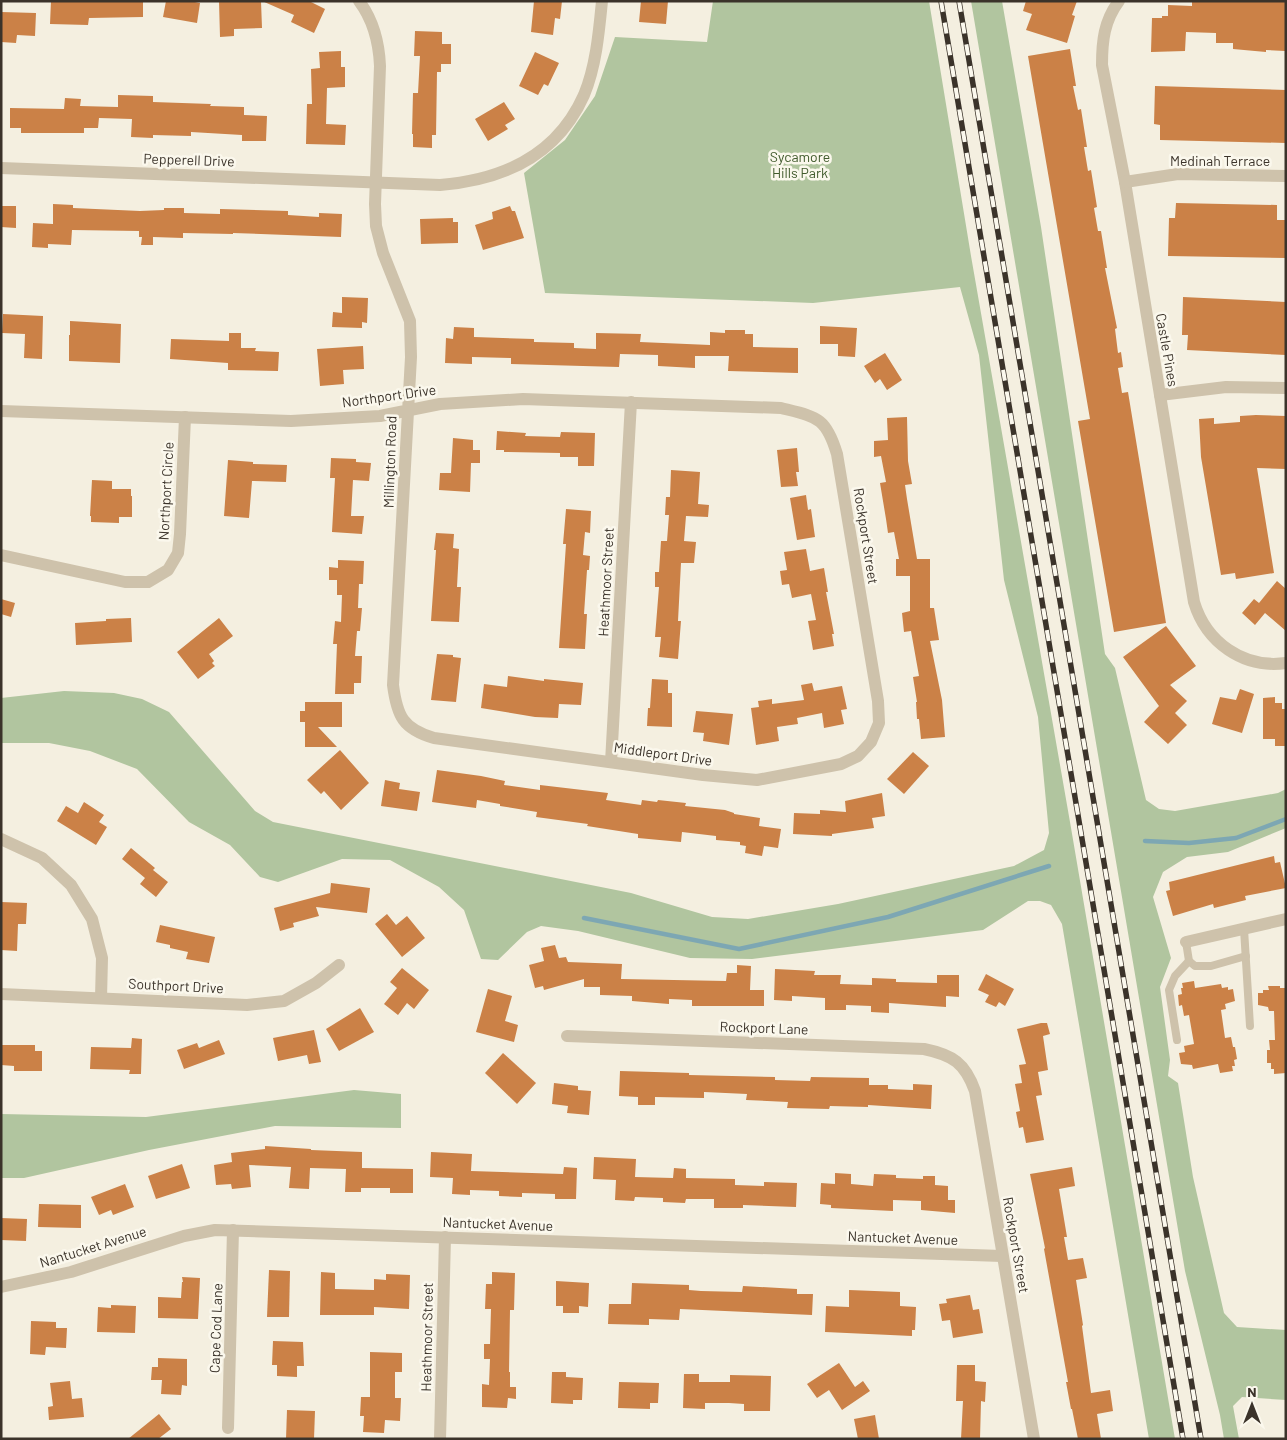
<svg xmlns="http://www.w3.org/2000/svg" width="1287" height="1440" viewBox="0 0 1287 1440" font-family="Barlow,sans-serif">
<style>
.green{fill:#b1c59f}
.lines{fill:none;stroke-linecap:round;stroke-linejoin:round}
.stream{stroke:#7da7b3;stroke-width:4.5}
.building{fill:#cb8147}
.lane{stroke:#cec2ab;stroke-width:8}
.street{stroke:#cec2ab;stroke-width:12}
.rail-casing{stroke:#3b332a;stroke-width:5.5}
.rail{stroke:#fbf8ed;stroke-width:4;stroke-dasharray:11;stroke-linecap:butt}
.labels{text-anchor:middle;stroke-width:5;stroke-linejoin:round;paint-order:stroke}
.park-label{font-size:14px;fill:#415b2d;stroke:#fbf8ed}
.street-label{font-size:14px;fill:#3b332a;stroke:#fbf8ed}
</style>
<rect width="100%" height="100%" fill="#f4efe0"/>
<g class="green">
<path d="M713,1H929L971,256L1070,822L1175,1439H1149L1062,924L1051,905L1040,901H1028L983,930L752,959L690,958L578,931L541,926L527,932L498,960L481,959L464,910L439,887L390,860L342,859L278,882L260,877L230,845L189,822L137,769L90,751L49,743H1V698L64,691L114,693L142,699L169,712L255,811L273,822L631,893L712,917L748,919L838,904L1014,866L1044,850L1049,833L1038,717L1004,580L979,355L960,287L813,303L545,293L524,173L565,140L595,96L615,37L707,42Z"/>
<path d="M971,1H1002L1041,227L1105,654L1115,668L1146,800L1159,809L1175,811L1278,793L1286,789V828L1228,852L1187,857L1163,872L1153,897L1171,958L1160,987L1170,1060L1168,1076L1178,1083L1193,1177L1224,1313L1237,1327L1286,1330V1400L1242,1397L1233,1406L1239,1439H1224L1220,1415L1185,1271Z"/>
<path d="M354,1090L401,1094V1128L275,1126L149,1150L24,1178H1V1114L146,1117Z"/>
</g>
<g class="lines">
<g class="stream">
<path d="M1145,841L1189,843L1236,838L1286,819"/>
<path d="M584,918L739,949L888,917L1049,866"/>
</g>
</g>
<g class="building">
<path d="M51,1H143V17L89,18L88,25L50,24Z"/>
<path d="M166,1H190L200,3L197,23L163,17Z"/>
<path d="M219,1H261L262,28L234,29V36L220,37Z"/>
<path d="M262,1H309L325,9L314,33L291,22L294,15Z"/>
<path d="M534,1H562L560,19L555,18L553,35L531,32Z"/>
<path d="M641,1H668L666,24L639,22Z"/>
<path d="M1026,1H1077L1072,15L1075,16L1067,43L1026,30L1032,14L1023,11Z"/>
<path d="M1192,1H1286L1285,51L1266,50V52L1233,49V43H1216V33L1186,32L1185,51L1151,52L1152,18H1162V16H1168V5L1192,6Z"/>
<path d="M1,12L36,13L35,36L17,35L16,43L1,42Z"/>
<path d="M415,31L442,32V44H451V64H441V72H437L436,135H432V148L413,147V134H412L413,93H418L420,56H414Z"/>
<path d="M1070,49L1076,86H1073L1078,110L1081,109L1087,147H1084L1088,171L1091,170L1097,207L1094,208L1098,231H1101L1107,268H1105L1117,328L1115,329L1118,353L1121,352L1123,367L1118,368L1122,393L1128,392L1166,623L1114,632L1078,421L1090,419L1028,56Z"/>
<path d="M341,51V67H345V87L327,88L326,124L346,125L345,145L306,144L307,104H312L311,69L320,68L319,52Z"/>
<path d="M535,52L559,63L548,86L544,84L538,95L519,86Z"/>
<path d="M1155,86L1286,90V143L1160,140V125L1154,124Z"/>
<path d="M118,95L153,96V102L211,104L210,106L244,107V115L267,116L266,141H242V135L191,132V136L153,135V138L131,137L132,119L99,118L98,128H84V133H21V128H10V108L64,109L65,98L81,99L80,106L118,107Z"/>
<path d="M504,102L515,119L505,125L508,129L488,141L475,119Z"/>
<path d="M1176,203L1277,205V220H1286V258L1168,256L1169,218H1175Z"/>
<path d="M53,204L73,205V208L140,211L164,210V208H184V213L220,214V209L288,211V215L319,217V213L342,214L341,237L233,233V234L183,233V238L153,237V245H141L142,237H139V231L72,230L71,245L48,244V248L32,247L33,223L53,224Z"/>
<path d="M1,206H16V228L1,227Z"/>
<path d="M510,206L512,211H515L524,238L483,250L475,225L493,219L492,212Z"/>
<path d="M453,218V222H458V243L421,244L420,219Z"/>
<path d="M342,297L368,298L367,323L362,322V328L332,327L333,312L342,313Z"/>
<path d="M1183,297L1286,302V355L1187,350L1188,335H1182Z"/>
<path d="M3,314L43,316L42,359L24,358L25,334L2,333Z"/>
<path d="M70,321L121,324L120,363L69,361V335H70Z"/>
<path d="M820,326L857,328L855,357L838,356V344H820Z"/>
<path d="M454,327L474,328V337L534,339V342L574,343V348L596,349V333L641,334L640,342L710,345V332L725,333V330H745V334H753V347L798,348V373L728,371L729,356H695V368L658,366V355L620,354L619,367L511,364V358L472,357V364L445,363L446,338L453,339Z"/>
<path d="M229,333H241V348H256L255,351L279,352L278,371L228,370V363L170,359L171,339L229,341Z"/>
<path d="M363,346L364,369L343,370L344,384L320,386L317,349Z"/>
<path d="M885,353L902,380L887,390L880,379L875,383L864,366Z"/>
<path d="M1256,415L1286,416V469L1257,468L1274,573L1236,579L1235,573L1221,575L1201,457L1199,419L1214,418V424L1240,422V416Z"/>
<path d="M907,417L908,461L912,484L905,485L907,499L917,559H930V608H934L939,640L930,641L942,700L945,737L921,739L919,719H917L916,702H917L913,677L919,676L911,631L904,632L902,613L910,611V576H896V559H899L894,532L888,533L886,519L880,483L886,482L881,456L874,457V441L888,440L887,418Z"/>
<path d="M497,431L526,433L525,436L560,437L561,432L595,433L594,466H578V457H560V453L504,452V450H496Z"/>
<path d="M453,438L473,440V450H480V463H471L470,492L439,490L440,473H451Z"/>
<path d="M797,448L799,472H796L798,486L781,487L777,450Z"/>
<path d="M331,458L356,459V462L371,463L369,481L353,480L351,516H364L362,534L332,532L335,478H330Z"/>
<path d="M228,460L253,462V464L287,465L286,482L252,481L249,518L224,516Z"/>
<path d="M671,470L700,472L698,504L709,505L708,517L686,516L684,541L696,542L694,563H681L678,621H681L678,659L659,657L661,637H655L659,587H655V572H659L661,541H667L669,515H665L666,497H670Z"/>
<path d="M92,480L112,481V489H131V496H132V517H119V523L91,522V516H90Z"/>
<path d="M806,495L808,510L811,509L815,537L797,540L790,498Z"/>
<path d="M566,509L591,511L590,533L585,532L583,555L590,556L589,570H587L584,614H587L585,649L559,648L566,544H563Z"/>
<path d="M436,533L454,534L453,548L459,549L457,587H461L459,622L431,621L436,550H434Z"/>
<path d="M806,549L810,571L824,568L828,592H826L834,634H832L834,646L813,650L808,621L816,620L811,594L792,598L789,584L782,585L780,571L787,570L784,552Z"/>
<path d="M338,560L364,561L363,584H359L358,608H362L360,631H357L355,656H362L361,683H354V694H335L337,644H333L335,621L341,622L342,595H337V580H329V567L338,568Z"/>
<path d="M1277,581L1286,589V631L1265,613L1255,625L1242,613L1254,599L1259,603Z"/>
<path d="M1,599L15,603L11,617L1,614Z"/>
<path d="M131,618L132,642L76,645L75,623L106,621V619Z"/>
<path d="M219,618L233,636L209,654L214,661L212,663L215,666L198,679L177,652Z"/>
<path d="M1166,626L1196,666L1170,685L1187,701L1175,713L1187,725L1168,744L1144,722L1159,706L1123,657Z"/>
<path d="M437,654L453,655V657L461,658L456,702L431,700Z"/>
<path d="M508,676L544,681V679L583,683L581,705L559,704L558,718L535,717L481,708L484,684L507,687Z"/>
<path d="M652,679L668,680V693H672V727L647,726L648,708H650Z"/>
<path d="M812,683L814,691L842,686L847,709L841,710L844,724L824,728L822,713L797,718L798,724L777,727L779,741L756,745L751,708L759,707L758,701L772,699V704L804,700L801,685Z"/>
<path d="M1240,689L1254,694L1242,733L1212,724L1220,697L1236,700Z"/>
<path d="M1275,697V703H1282V709H1286V746H1275V739H1263V698Z"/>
<path d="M305,702H342V727H318L337,747H305V722H300V711H305Z"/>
<path d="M696,711L733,714L729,745L703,741L704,733L693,732Z"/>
<path d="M340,750L369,783L341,810L324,791L321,794L307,780Z"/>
<path d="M913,752L929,766L904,794L887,779Z"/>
<path d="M437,770L481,776L505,781L504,785L540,790V785L608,793L606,800L641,805L642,800L657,802L658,800L686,803L685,806L725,810L734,813V814L760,818L759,826L781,829L778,848L764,846L762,856L745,853L746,846L740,845V842L716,840V836L682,832L681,842L638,838V834L587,826L588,824L536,817L537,812L500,806V804L477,800L476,808L432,802Z"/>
<path d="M385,780L400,783L399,789L420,792L417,811L381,806Z"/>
<path d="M882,793L885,816L872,818L874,828L832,834V836L793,834L794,813L820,814V810L846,812L845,801Z"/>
<path d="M84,802L104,815L99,822L107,827L96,845L57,821L66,806L78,813Z"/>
<path d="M131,848L155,868L153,870L168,882L156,897L140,884L145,878L122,859Z"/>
<path d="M1274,856L1275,863L1280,862L1286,888L1245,896L1246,900L1214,908L1213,904L1173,916L1166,891L1170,890L1169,882Z"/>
<path d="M331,883L370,888L367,913L316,907L319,916L293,923L294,927L280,931L274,908L330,893Z"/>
<path d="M1,902L27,903L26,924H18L17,951L1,950Z"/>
<path d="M387,914L396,925L407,916L425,938L402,957L375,924Z"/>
<path d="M160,925L215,937L209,963L186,959L188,952L170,948V945L156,942Z"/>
<path d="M555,945L559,958L566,957L568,962L622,964L621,979L726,981L727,973H737V965L751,966L750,990H764V1006H692V1000L669,999V1004L632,1001V996L600,995V987H584V979L544,990L543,986L535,988L529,965L544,961L541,948Z"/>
<path d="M402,968L429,990L414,1009L407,1003L398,1015L384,1004L397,988L390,982Z"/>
<path d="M775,969L815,971L814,975H841L840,984L872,985V978L896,979V982L937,983V975H959V997L946,996V1007L889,1003V1013L871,1012V1006L846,1005V1010H825V998L792,996V1001L774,1000Z"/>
<path d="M986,974L1014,989L1005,1006L999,1002L996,1007L985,1002L989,995L978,990Z"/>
<path d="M1194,981L1195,988L1221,984L1222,988L1228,987V990L1233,989L1235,1001L1225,1004L1226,1009L1221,1010L1225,1038L1231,1037L1233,1047H1235L1237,1059L1234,1060L1235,1066H1232L1233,1071L1220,1073L1218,1064L1193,1069L1192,1065L1181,1064L1179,1053L1185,1052L1184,1046L1194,1044L1189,1015L1184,1016L1182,1005L1179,1006L1178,995L1182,994L1181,988H1183L1182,983Z"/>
<path d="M1268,986H1280V988H1286V1073L1274,1074V1069H1271V1063H1267V1050H1270L1269,1040H1275L1274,1011H1269L1268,1007L1258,1005V993H1263V990H1269Z"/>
<path d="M488,989L512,996L505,1021L518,1025L514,1042L476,1032Z"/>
<path d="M360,1008L374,1032L339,1051L326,1029Z"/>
<path d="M1041,1023H1047L1050,1034L1043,1036L1048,1070L1038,1072L1042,1095L1036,1096L1044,1140L1026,1143L1023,1127L1019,1128L1016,1112L1020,1111L1015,1084L1022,1083L1019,1065L1026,1064L1017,1029Z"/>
<path d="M314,1030L321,1062L309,1064L307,1055L278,1061L273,1038Z"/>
<path d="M132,1038L142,1039L141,1074H129L130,1070L90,1069L91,1047L131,1048Z"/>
<path d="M219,1040L225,1054L184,1069L177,1050L197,1043L199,1048Z"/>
<path d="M1,1045H35V1051H42V1071H14V1066L1,1065Z"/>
<path d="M503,1053L536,1083L517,1104L485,1073Z"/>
<path d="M620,1071L689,1073V1075L775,1077V1080L810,1081L811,1077L869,1078V1085H888V1089L913,1090V1084L932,1085L931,1109L868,1105V1107L830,1106L829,1109L787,1108L788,1102L746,1100L747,1094L704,1092V1098L655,1097V1105H638V1097L619,1096Z"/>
<path d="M554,1083L578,1086V1090L591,1091L589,1115L567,1113L568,1106L552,1104Z"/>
<path d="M265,1146L311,1149V1150L362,1152V1168L413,1169V1193H390V1188H361V1192H345L346,1169L310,1168L309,1189L289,1188L291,1167L249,1165L251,1187L232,1189L231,1184L216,1185L214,1165L232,1162L231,1153L265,1149Z"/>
<path d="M431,1152L472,1154L471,1171L563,1174L564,1167L577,1168L576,1199H555V1194L522,1193V1197L499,1196V1191L470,1190V1195L452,1194L453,1178L430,1177Z"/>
<path d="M594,1157L636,1159L635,1177L673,1178L674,1168L686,1169V1178L735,1179V1185L764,1186V1182L797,1183L796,1207L743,1205V1208H714V1199H686L685,1203L663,1202V1198L635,1197L634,1201L615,1200L616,1180L593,1179Z"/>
<path d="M182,1164L190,1188L156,1199L148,1176Z"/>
<path d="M1072,1167L1075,1186L1059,1189L1067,1237H1064L1068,1260L1083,1258L1087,1278L1076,1280L1083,1325L1082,1326L1091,1393L1110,1390L1113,1411L1097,1414L1101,1439H1078L1072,1409H1071L1066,1382H1068L1044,1249L1045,1248L1030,1174Z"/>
<path d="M835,1173L851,1174V1184L873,1186L874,1174L896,1175V1178L923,1179V1176H935V1185L948,1186V1200H955V1213L921,1210V1201L893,1200V1211L831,1208V1205L820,1204L821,1183L835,1184Z"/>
<path d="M125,1184L134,1207L113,1215L111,1210L99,1215L91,1197Z"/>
<path d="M39,1204L81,1205V1228L38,1227Z"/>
<path d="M1,1218L27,1219L26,1241L1,1240Z"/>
<path d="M269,1270L290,1271L289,1317H267Z"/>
<path d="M321,1272L335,1273V1289L374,1290V1279L386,1280V1274L410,1275L409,1309L374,1307V1315H320Z"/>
<path d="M492,1272L515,1273L514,1310H510L509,1372H510V1387H516V1399L508,1398L507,1408L482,1407V1384L489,1385L490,1359H484V1344H490L491,1309H485L486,1284H492Z"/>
<path d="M182,1277L200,1278L198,1319L158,1318V1297L181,1298L182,1282H183Z"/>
<path d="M556,1281L589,1283L588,1307L579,1306V1313H563V1306H556Z"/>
<path d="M632,1283L689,1285V1290L701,1291L742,1292L743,1286L797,1289V1294H813L812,1315L680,1309L679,1320L649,1319V1325L608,1324L609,1304H631Z"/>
<path d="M849,1290L900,1292V1306L916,1307L915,1330H912V1336L825,1332L826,1306L849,1307Z"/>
<path d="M970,1295L973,1310L979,1309L983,1333L953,1338L950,1320L942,1321L939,1304L947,1303L946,1299Z"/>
<path d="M111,1305L136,1306L135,1333L97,1332L98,1307L111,1308Z"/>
<path d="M31,1321L56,1322V1328H67L66,1348L46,1347L45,1355L30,1354Z"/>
<path d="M273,1341L303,1342L304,1366H297V1377L277,1376V1365H272Z"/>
<path d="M370,1352L402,1353V1372H395V1398H401L400,1421L385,1420L384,1433L363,1432L364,1416H360L361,1397H370Z"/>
<path d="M158,1358L187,1359V1386L182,1385L181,1395L161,1394L162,1380H151L152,1367H158Z"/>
<path d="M839,1363L855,1387L863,1381L870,1391L842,1410L829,1390L817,1398L807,1384Z"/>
<path d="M957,1365H975V1381L986,1382L985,1402L981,1401L980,1439H961L963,1401H956Z"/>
<path d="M552,1372H566V1377L583,1378L582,1400H573V1404L551,1403Z"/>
<path d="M684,1374H699V1382H730V1375L771,1376L770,1411H744V1404L729,1403H705V1409L683,1408Z"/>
<path d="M70,1381L72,1399L82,1398L84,1417L49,1420L48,1407L53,1406L50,1383Z"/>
<path d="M619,1382L659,1383L658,1403H650V1409L618,1408Z"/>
<path d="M287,1410L315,1411L314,1439H286Z"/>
<path d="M159,1414L171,1429L158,1439H128Z"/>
<path d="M875,1415L879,1439H858L854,1419Z"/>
</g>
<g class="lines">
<g class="lane">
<path d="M1244,929L1250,1026"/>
<path d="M1186,942L1189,961L1195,966H1211L1246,956"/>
<path d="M1177,1040L1169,990L1175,976L1189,961"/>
</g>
<g class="street">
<path d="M1119,1C1104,21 1102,41 1102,65L1125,182L1194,602C1206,642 1243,669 1286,663"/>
<path d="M1,168L440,185C503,180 557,156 584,95C596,66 599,32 602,1"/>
<path d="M1125,182L1178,174L1286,176"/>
<path d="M1160,395L1226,387L1286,388"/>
<path d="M1,411L291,421L380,416L440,404L523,399L781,408C817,417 826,417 837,454L878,701L879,723L871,742L858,756L841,764L757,780L703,775L434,738C403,729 397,716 393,685L411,357L410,321L383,253L376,226L375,204L380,66C379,42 374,21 359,1"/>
<path d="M1,555L125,582H148L168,570L178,553L180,534L185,417"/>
<path d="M611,762L631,402"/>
<path d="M1,839L42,858L71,885L92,919L102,958L101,998"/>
<path d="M1186,942L1286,919"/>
<path d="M1,994L247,1005L284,1001L316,983L339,965"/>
<path d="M567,1036L924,1049C953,1055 965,1063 975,1091L1034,1439"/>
<path d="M1,1287L71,1272L184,1236L215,1230L1002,1256"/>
<path d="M228,1428L233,1230"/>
<path d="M440,1439L445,1237"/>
</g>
<g class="rail-casing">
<g id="rail">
<path d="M941,1L1183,1439"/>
<path d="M959,1L1201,1439"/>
</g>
</g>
<use href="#rail" class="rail"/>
</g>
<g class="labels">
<g class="park-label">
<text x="800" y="162">Sycamore<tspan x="800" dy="16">Hills Park</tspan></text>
</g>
<g class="street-label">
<text transform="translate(189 160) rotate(2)" y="5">Pepperell Drive</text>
<text x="1220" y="166">Medinah Terrace</text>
<text transform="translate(1167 350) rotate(80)" y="5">Castle Pines</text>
<text transform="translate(389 396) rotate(-8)" y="5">Northport Drive</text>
<text transform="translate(390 462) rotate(-88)" y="5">Millington Road</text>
<text transform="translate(166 491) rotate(-87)" y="5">Northport Circle</text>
<text transform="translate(866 536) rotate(81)" y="5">Rockport Street</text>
<text transform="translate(606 582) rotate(-87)" y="5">Heathmoor Street</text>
<text transform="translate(663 754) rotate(8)" y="5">Middleport Drive</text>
<text transform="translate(176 986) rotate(3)" y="5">Southport Drive</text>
<text transform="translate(764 1028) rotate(2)" y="5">Rockport Lane</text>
<text transform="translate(498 1224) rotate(2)" y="5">Nantucket Avenue</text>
<text transform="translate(903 1238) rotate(2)" y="5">Nantucket Avenue</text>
<text transform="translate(1016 1245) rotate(80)" y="5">Rockport Street</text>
<text transform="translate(93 1247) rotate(-17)" y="5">Nantucket Avenue</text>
<text transform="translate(216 1328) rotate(-88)" y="5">Cape Cod Lane</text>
<text transform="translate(427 1337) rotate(-89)" y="5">Heathmoor Street</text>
</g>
</g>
<rect width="1287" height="1440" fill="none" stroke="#3b332a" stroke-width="5"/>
<g transform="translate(1252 1405)" stroke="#fbf8ed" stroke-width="4" paint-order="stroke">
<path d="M0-4L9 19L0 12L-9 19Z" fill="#3b332a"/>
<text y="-8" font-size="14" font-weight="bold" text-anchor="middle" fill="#3b332a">N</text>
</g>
</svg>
